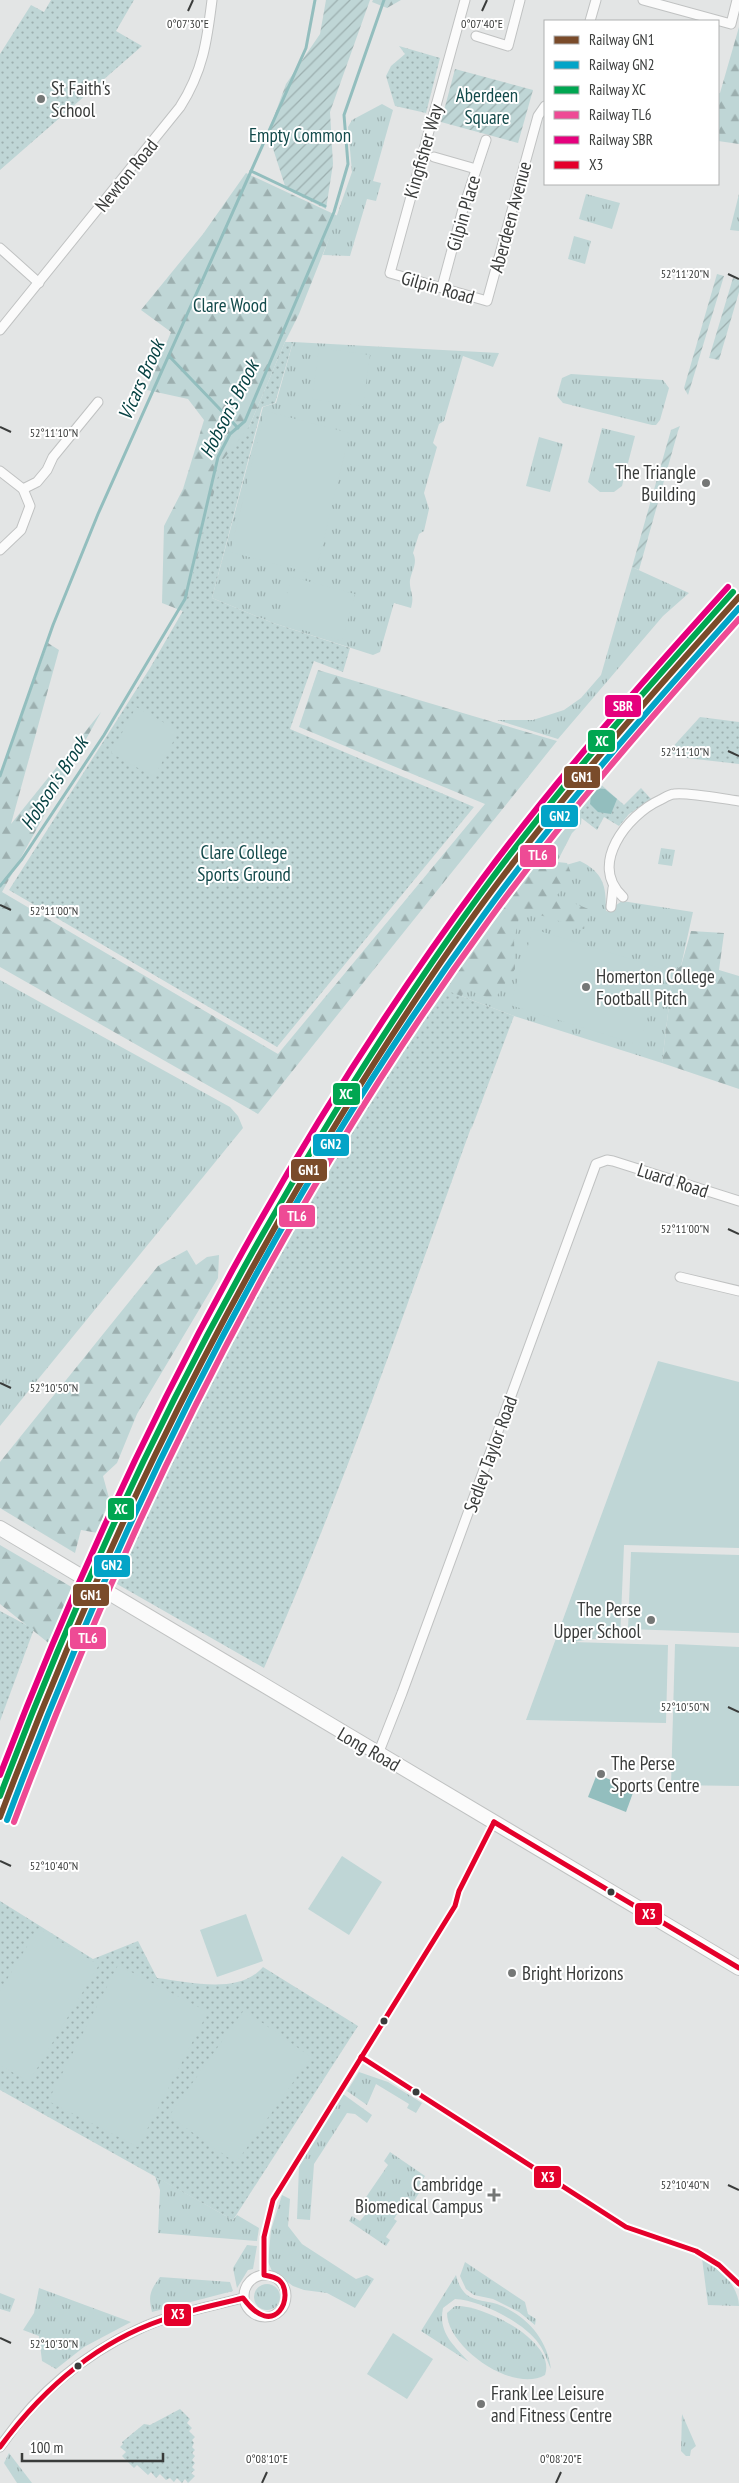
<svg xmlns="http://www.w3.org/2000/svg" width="739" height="2483" viewBox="0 0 739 2483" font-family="'PT Sans Narrow',sans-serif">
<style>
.grass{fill:url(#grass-tufts)}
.forest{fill:url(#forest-firs)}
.park{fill:url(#park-dots)}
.garden{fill:url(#garden-furrows)}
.pitch{fill:#bfd6d6}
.water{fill:#93bebe}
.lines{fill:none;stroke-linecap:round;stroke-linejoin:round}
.stream{stroke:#93bebe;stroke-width:3}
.street-casing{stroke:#c0c2c2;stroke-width:11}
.primary-casing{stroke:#c0c2c2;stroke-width:16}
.street{stroke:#fbfbfb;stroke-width:9}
.primary{stroke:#fbfbfb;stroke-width:14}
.bus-1-casing{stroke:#fff;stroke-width:9}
.bus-1{stroke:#e4002b;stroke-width:5}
.rail-1-casing{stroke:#fff;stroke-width:10}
.rail-2-casing{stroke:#fff;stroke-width:10}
.rail-3-casing{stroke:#fff;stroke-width:10}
.rail-4-casing{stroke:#fff;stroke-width:10}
.rail-5-casing{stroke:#fff;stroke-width:10}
.rail-1{stroke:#7a4b2a;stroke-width:6}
.rail-2{stroke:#03a4c7;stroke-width:6}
.rail-3{stroke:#00a651;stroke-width:6}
.rail-4{stroke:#ee4b95;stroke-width:6}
.rail-5{stroke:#e5007d;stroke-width:6}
.ticks{fill:none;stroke:#3a3c3b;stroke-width:2}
.poi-dot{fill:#757776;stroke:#fff;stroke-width:2}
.bus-dot{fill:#3a3c3b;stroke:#fff;stroke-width:2}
.labels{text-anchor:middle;stroke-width:4;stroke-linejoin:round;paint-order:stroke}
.poi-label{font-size:19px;fill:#3a3c3b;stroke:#fff;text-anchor:start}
.park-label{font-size:19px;fill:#134a4b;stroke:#fff}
.street-label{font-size:19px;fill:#3a3c3b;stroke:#fff}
.water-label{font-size:20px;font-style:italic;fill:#074243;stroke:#fff}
.ticks-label{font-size:12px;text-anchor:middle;fill:#3a3c3b;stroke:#fff;stroke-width:4;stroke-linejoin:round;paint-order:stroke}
.line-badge{stroke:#fff;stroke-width:2}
.badge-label{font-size:14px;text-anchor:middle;font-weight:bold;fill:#fff}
</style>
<defs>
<pattern id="grass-tufts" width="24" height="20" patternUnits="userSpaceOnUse" patternTransform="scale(1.25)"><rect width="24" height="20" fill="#bfd6d6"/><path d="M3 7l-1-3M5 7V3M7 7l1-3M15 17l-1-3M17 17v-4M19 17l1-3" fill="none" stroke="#9cafaf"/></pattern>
<pattern id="forest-firs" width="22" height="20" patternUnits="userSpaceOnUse" patternTransform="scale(1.25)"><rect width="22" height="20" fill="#bfd6d6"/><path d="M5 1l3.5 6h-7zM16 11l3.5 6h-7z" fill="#9cafaf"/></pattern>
<pattern id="park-dots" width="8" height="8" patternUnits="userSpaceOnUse" patternTransform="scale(1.25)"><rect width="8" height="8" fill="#bfd6d6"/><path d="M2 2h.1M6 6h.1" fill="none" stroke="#9cafaf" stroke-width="1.8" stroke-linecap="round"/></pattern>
<pattern id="garden-furrows" width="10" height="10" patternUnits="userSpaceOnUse" patternTransform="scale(1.25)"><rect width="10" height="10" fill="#bfd6d6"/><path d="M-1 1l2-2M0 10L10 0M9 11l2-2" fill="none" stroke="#9cafaf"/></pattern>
</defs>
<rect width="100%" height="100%" fill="#e3e5e5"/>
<g class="grass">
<path d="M382,104L393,110L373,181L381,183L376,201L367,199L350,256L323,255L352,172L348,127L352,120Z"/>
<path d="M586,194L620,203L612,229L579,219Z"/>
<path d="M739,194V231L730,230Z"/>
<path d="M574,236L591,241L585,264L568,259Z"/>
<path d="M293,342L499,353L493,367L463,356L444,421L439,424L433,443L437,447L424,493L429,509L424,531L419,534L413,553C418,563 412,570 410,580C409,591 415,594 411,608L394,603L380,652L373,655L273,623L212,598L263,407L276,403Z"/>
<path d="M571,374L663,380L669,388L660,420L656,425H652L563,403L557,396L562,378Z"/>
<path d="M602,428L635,436L622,486L614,492H600L588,482Z"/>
<path d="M539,437L563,444L550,492L526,486Z"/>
<path d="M632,567L689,593L663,616L558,739L497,720H533L564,710L581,698L601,675Z"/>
<path d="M661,848L675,850L672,866L658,864Z"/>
<path d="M580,861C604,873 606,886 606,911L613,912L615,906L622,901L693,912L681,966L673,972L662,1063L514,1016L440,988L559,867Z"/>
<path d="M0,980L230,1107L238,1116L243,1128L0,1426Z"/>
<path d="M359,2072L388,2082L422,2103L416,2113L407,2108L409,2104L376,2084L367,2105L347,2091Z"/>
<path d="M343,2094L372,2115L367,2123L355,2114L347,2113L314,2164L310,2220L297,2219L299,2166Z"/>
<path d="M390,2152L425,2176L416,2190L419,2193L414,2201L410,2200L406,2207L402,2206L394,2219L397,2221L386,2237L390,2240L386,2246L349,2221L352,2216L360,2221L365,2215L361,2212L366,2206L362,2203L388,2165L384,2161Z"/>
<path d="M155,2176L233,2220L237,2215L259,2228L257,2241L158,2233L160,2190Z"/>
<path d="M282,2195L290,2199L288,2226L302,2244L356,2279L367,2275L374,2279L355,2308L327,2293L304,2290L293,2286L272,2271L268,2262L271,2230Z"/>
<path d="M247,2245L257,2246L253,2269L248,2270L237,2288L233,2268Z"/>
<path d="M702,2258C719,2266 739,2287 739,2306L708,2305Z"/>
<path d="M465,2262L525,2302L528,2314L536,2319L535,2325L519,2312L493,2299L474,2295L466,2289L460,2276Z"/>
<path d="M456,2275C458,2283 461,2290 467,2295C475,2301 488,2301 497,2304C526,2315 547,2338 551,2369C547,2361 545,2352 539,2344C525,2323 480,2300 455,2299L443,2308C438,2332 453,2345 469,2362L421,2331Z"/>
<path d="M160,2277L230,2282L233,2291L152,2312C148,2295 150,2291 160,2277Z"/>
<circle cx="267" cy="2297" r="13"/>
<path d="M39,2288L131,2322L84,2347L56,2369L42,2361L39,2336L23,2330L34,2313Z"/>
<path d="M0,2293L15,2299L10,2312L0,2309Z"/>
<path d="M455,2306C482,2304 557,2341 545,2375C513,2394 447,2347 447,2313Z"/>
<path d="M682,2414L696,2446L691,2450L690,2456H686L681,2451Z"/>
<path d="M9,2453L32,2483H17L4,2463Z"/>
</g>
<g class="forest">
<path d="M373,0H401L387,8L372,2Z"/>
<path d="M739,27V144L718,141V93H720Z"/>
<path d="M246,173L338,216L299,314L285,342L249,427L203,619L162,603L164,526L183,489L204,420L188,399L147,390L171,332L141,310L203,234Z"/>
<path d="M48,643L59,650L11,824L101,712L2,892L278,1054L485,804L299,727L318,670L557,741L258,1114L0,967V778Z"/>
<path d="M582,813L581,824L572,833L557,862L567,863L573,878L556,896L591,910L584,929L521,909L514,940L515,969L494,1000L466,989L455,1006L430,999L558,820Z"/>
<path d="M691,931L724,933L719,970L739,976V1089L662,1063L673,972L681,966Z"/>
<path d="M187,1250L196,1265L207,1257L219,1255L218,1278L137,1414L117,1463L103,1476L109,1498L98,1533L81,1530L75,1553L0,1508V1462L158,1266Z"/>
<path d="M0,1545L80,1592L56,1649L0,1604Z"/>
</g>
<g class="park">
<path d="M51,0H134L116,31L142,46L0,170V54L31,5L44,12Z"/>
<path d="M399,46L440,58L426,113L395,106L386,76L391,66L405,54Z"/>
<path d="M285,342H293L275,403L262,407L212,598L273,623L350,648L343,672L314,661L290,729L474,807L277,1047L9,890L150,668L184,609L222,461L249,427Z"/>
<path d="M700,717L739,722V764L678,757L669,751Z"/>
<path d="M597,781L624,805L641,788L651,799L629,814L619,826L604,817L597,830L571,810Z"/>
<path d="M440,988L514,1016L471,1130L472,1125C406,1307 343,1491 264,1668L110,1580L181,1427L288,1229L328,1160Z"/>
<path d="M0,1611L34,1629L0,1721Z"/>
<path d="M0,1901L93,1959L138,1941L157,1978C190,1982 239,1995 263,1967L358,2026L233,2220L0,2090Z"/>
<path d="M180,2409L190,2419L187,2423L192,2428L189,2431L195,2437L192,2440L194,2443L192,2447L195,2450L192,2453L195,2456L192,2460L195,2463L192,2467L195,2470L191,2473L195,2476L188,2483L185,2479L182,2483L177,2478L174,2482L170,2478L166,2480L160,2474L156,2478L151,2472L148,2475L137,2465L134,2468L122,2456L126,2452L120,2447L123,2444L122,2442L144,2424L150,2425Z"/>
</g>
<g class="garden">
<path d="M326,0H370L330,112L333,164L326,209L286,189L268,133L286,84L320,34Z"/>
<path d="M455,69L533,90L518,143L441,122Z"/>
<path d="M717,274L724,276L688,395L684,388Z"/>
<path d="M733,278L739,280V292L719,360L709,358Z"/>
<path d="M680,426L678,431L639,570L632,567L671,430Z"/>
</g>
<g class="pitch">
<path d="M319,348L370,355L363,406L312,399Z"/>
<path d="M265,411L350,433L315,574L230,552Z"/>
<path d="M292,577L355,594L342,641L278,623Z"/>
<path d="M136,707L179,731L154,777L111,753Z"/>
<path d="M533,929L663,969L639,1045L510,1005Z"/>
<path d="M658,1361L739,1382V1548L624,1545L620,1640L591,1639L573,1642L668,1645L666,1723L526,1720Z"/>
<path d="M631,1552L739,1555V1633L628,1629Z"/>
<path d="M675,1644L739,1647V1786L671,1785Z"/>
<path d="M342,1856L382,1882L349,1935L308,1909Z"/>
<path d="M246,1914L263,1961L217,1977L200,1930Z"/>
<path d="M38,1928L99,1965L29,2082L0,2065V1991Z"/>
<path d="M118,1965L208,2012L138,2147L48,2101Z"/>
<path d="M244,2010L311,2057L236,2163L169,2116Z"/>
<path d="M393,2333L433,2359L407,2399L367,2374Z"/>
</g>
<g class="water">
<path d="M596,788L605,789L617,799L611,814L598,812L590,804L591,795Z"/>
<path d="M597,1774L634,1790L626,1812L588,1797Z"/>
</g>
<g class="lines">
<g class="stream">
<path d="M251,171L325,206"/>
<path d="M169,356L238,428"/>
<path d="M0,776L53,625L98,514L306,48L315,0"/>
<path d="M0,886L22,859L104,735L185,599L218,457L230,434L245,421L334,212L348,164L344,115L384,0"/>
</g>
<g class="street-casing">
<g id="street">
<path d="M465,0L390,273L487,301L538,116L545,106"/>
<path d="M643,0L731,24L737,0"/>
<path d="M590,21L596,0"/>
<path d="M476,36L508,46L520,0"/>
<path d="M434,157L476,169"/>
<path d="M0,248L39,283"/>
<path d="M442,287L463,209L486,140"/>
<path d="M0,330L180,107C203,71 207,41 212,0"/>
<path d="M0,471L23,489L30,506L21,530L0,550"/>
<path d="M23,489L37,482L47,470L53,457L98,402"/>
<path d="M623,897C588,865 627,815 660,800C664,798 670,794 674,794C688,792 723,799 739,801"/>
<path d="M611,907L613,888"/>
<path d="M680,1277L739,1291"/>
<path d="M378,1754L402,1693L596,1164L607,1160L613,1161L739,1201"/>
<circle cx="265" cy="2296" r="21"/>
<path d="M0,2447C35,2396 81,2356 137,2330C170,2314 208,2307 243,2298"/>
</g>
</g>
<g class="primary-casing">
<path id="primary" d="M0,1528C246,1676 493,1821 739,1968"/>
</g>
<use href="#street" class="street"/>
<use href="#primary" class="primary"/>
<g class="bus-1-casing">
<g id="bus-1">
<path d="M494,1822L739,1968"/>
<path d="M361,2057L626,2227L696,2251L719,2265L739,2284"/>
<path d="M0,2447C42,2390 95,2343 162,2320C188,2310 216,2305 243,2298C275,2342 296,2295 279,2280C275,2277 269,2276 264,2275V2237L273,2200L455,1906L459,1891L494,1822"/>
</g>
</g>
<use href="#bus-1" class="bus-1"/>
<g class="rail-1-casing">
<path id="rail-1" d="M0,1817C94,1568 204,1338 344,1111C392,1034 442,957 497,884C572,784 655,690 739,597"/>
</g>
<g class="rail-2-casing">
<path id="rail-2" d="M7,1820C127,1501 281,1193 483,916C561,808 650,708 739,608"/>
</g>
<g class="rail-3-casing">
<path id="rail-3" d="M0,1796C90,1557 201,1329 335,1112C384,1033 435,955 490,881C565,780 649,686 733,592"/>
</g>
<g class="rail-4-casing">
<path id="rail-4" d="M14,1822C134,1504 288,1195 489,920C566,814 652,716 739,619"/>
</g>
<g class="rail-5-casing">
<path id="rail-5" d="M0,1775C122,1457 280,1151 483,878C559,776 643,681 728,587"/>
</g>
<use href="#rail-1" class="rail-1"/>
<use href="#rail-2" class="rail-2"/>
<use href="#rail-3" class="rail-3"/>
<use href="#rail-4" class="rail-4"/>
<use href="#rail-5" class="rail-5"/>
</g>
<path class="ticks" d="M188,11L193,0M482,11L487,0M728,274L739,279M0,427L11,432M728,751L739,756M0,905L11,910M728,1229L739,1234M0,1383L11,1388M728,1707L739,1712M0,1861L11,1866M728,2185L739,2190M0,2338L11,2343M262,2483L267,2472M556,2483L561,2472"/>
<g class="poi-dot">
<circle cx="41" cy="99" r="5"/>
<circle cx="706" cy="483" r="5"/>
<circle cx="586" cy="987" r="5"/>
<circle cx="651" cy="1620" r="5"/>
<circle cx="601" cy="1774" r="5"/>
<circle cx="512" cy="1973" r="5"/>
<path d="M491.5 2187.5h5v5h5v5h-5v5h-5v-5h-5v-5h5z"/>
<circle cx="481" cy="2404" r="5"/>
</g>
<g class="bus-dot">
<circle cx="611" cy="1892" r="4.5"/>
<circle cx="384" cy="2021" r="4.5"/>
<circle cx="416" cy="2092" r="4.5"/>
<circle cx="78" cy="2366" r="4.5"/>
</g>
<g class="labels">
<g class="poi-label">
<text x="51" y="95">St Faith's<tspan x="51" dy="22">School</tspan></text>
<text x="696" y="479" text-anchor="end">The Triangle<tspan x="696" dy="22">Building</tspan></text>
<text x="596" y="983">Homerton College<tspan x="596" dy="22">Football Pitch</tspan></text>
<text x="641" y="1616" text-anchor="end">The Perse<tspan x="641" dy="22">Upper School</tspan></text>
<text x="611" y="1770">The Perse<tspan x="611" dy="22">Sports Centre</tspan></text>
<text x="522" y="1980">Bright Horizons</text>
<text x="483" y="2191" text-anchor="end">Cambridge<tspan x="483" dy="22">Biomedical Campus</tspan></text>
<text x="491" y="2400">Frank Lee Leisure<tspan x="491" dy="22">and Fitness Centre</tspan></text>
</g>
<g class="park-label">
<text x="487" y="102">Aberdeen<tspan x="487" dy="22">Square</tspan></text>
<text x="300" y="142">Empty Common</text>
<text x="230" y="312">Clare Wood</text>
<text x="244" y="859">Clare College<tspan x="244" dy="22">Sports Ground</tspan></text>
</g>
<g class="street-label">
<text transform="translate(423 151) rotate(-74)" y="7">Kingfisher Way</text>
<text transform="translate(126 175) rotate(-51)" y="7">Newton Road</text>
<text transform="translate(463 213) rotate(-74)" y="7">Gilpin Place</text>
<text transform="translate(510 217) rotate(-75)" y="7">Aberdeen Avenue</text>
<text transform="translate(438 287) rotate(16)" y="7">Gilpin Road</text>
<text transform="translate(673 1180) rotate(18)" y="7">Luard Road</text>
<text transform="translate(490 1454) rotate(-70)" y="7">Sedley Taylor Road</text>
<text transform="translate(369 1749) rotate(30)" y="7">Long Road</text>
</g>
<g class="water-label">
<text transform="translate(141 380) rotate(-66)" y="7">Vicars Brook</text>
<text transform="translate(229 409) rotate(-63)" y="7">Hobson's Brook</text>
<text transform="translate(54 783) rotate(-57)" y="7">Hobson's Brook</text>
</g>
</g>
<g class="ticks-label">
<text x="188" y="28">0°07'30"E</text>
<text x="482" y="28">0°07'40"E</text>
<text x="685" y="278">52°11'20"N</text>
<text x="54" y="437">52°11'10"N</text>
<text x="685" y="756">52°11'10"N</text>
<text x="54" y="915">52°11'00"N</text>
<text x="685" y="1233">52°11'00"N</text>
<text x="54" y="1392">52°10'50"N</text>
<text x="685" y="1711">52°10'50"N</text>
<text x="54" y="1870">52°10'40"N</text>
<text x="685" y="2189">52°10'40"N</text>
<text x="54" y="2348">52°10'30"N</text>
<text x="267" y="2463">0°08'10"E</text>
<text x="561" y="2463">0°08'20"E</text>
</g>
<g class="line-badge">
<rect x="604" y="694" width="38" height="24" rx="5" fill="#e5007d"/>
<rect x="587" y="729" width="29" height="24" rx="5" fill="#00a651"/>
<rect x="563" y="765" width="38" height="24" rx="5" fill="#7a4b2a"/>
<rect x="540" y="804" width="39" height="24" rx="5" fill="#03a4c7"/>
<rect x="519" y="844" width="38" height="24" rx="5" fill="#ee4b95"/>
<rect x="332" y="1082" width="29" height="24" rx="5" fill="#00a651"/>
<rect x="312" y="1133" width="38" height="24" rx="5" fill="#03a4c7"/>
<rect x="290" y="1158" width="38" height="24" rx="5" fill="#7a4b2a"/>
<rect x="278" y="1204" width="38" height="24" rx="5" fill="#ee4b95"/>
<rect x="107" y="1497" width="28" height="24" rx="5" fill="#00a651"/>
<rect x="93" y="1554" width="38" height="24" rx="5" fill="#03a4c7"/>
<rect x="72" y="1583" width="38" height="24" rx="5" fill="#7a4b2a"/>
<rect x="69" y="1626" width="38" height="24" rx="5" fill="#ee4b95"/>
<rect x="634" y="1902" width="29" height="24" rx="5" fill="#e4002b"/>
<rect x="533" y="2165" width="29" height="24" rx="5" fill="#e4002b"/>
<rect x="163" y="2303" width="29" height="24" rx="5" fill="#e4002b"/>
</g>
<g class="badge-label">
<text x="623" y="711">SBR</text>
<text x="602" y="746">XC</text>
<text x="582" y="782">GN1</text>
<text x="560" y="821">GN2</text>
<text x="538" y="860">TL6</text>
<text x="346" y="1099">XC</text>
<text x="331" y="1149">GN2</text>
<text x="309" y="1175">GN1</text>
<text x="297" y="1221">TL6</text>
<text x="121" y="1514">XC</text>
<text x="112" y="1570">GN2</text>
<text x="91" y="1600">GN1</text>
<text x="88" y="1643">TL6</text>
<text x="649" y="1919">X3</text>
<text x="548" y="2182">X3</text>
<text x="178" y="2319">X3</text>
</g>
<rect x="544" y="20" width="175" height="165" fill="#ffffff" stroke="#b0b1b1"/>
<rect x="554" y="36" width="25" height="8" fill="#7a4b2a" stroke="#b0b1b1"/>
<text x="589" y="45" font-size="15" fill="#3a3c3b">Railway GN1</text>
<rect x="554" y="61" width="25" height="8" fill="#03a4c7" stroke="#b0b1b1"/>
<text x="589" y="70" font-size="15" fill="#3a3c3b">Railway GN2</text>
<rect x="554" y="86" width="25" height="8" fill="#00a651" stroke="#b0b1b1"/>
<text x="589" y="95" font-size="15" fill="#3a3c3b">Railway XC</text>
<rect x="554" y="111" width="25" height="8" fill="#ee4b95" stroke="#b0b1b1"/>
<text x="589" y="120" font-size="15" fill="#3a3c3b">Railway TL6</text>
<rect x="554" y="136" width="25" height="8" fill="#e5007d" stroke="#b0b1b1"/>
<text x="589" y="145" font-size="15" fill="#3a3c3b">Railway SBR</text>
<rect x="554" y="161" width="25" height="8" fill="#e4002b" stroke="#b0b1b1"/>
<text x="589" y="170" font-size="15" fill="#3a3c3b">X3</text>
<path d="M22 2453v8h141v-8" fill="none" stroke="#3a3c3b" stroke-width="2.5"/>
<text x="30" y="2453" font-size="15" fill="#3a3c3b" stroke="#ffffff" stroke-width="4" paint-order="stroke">100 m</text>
</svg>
